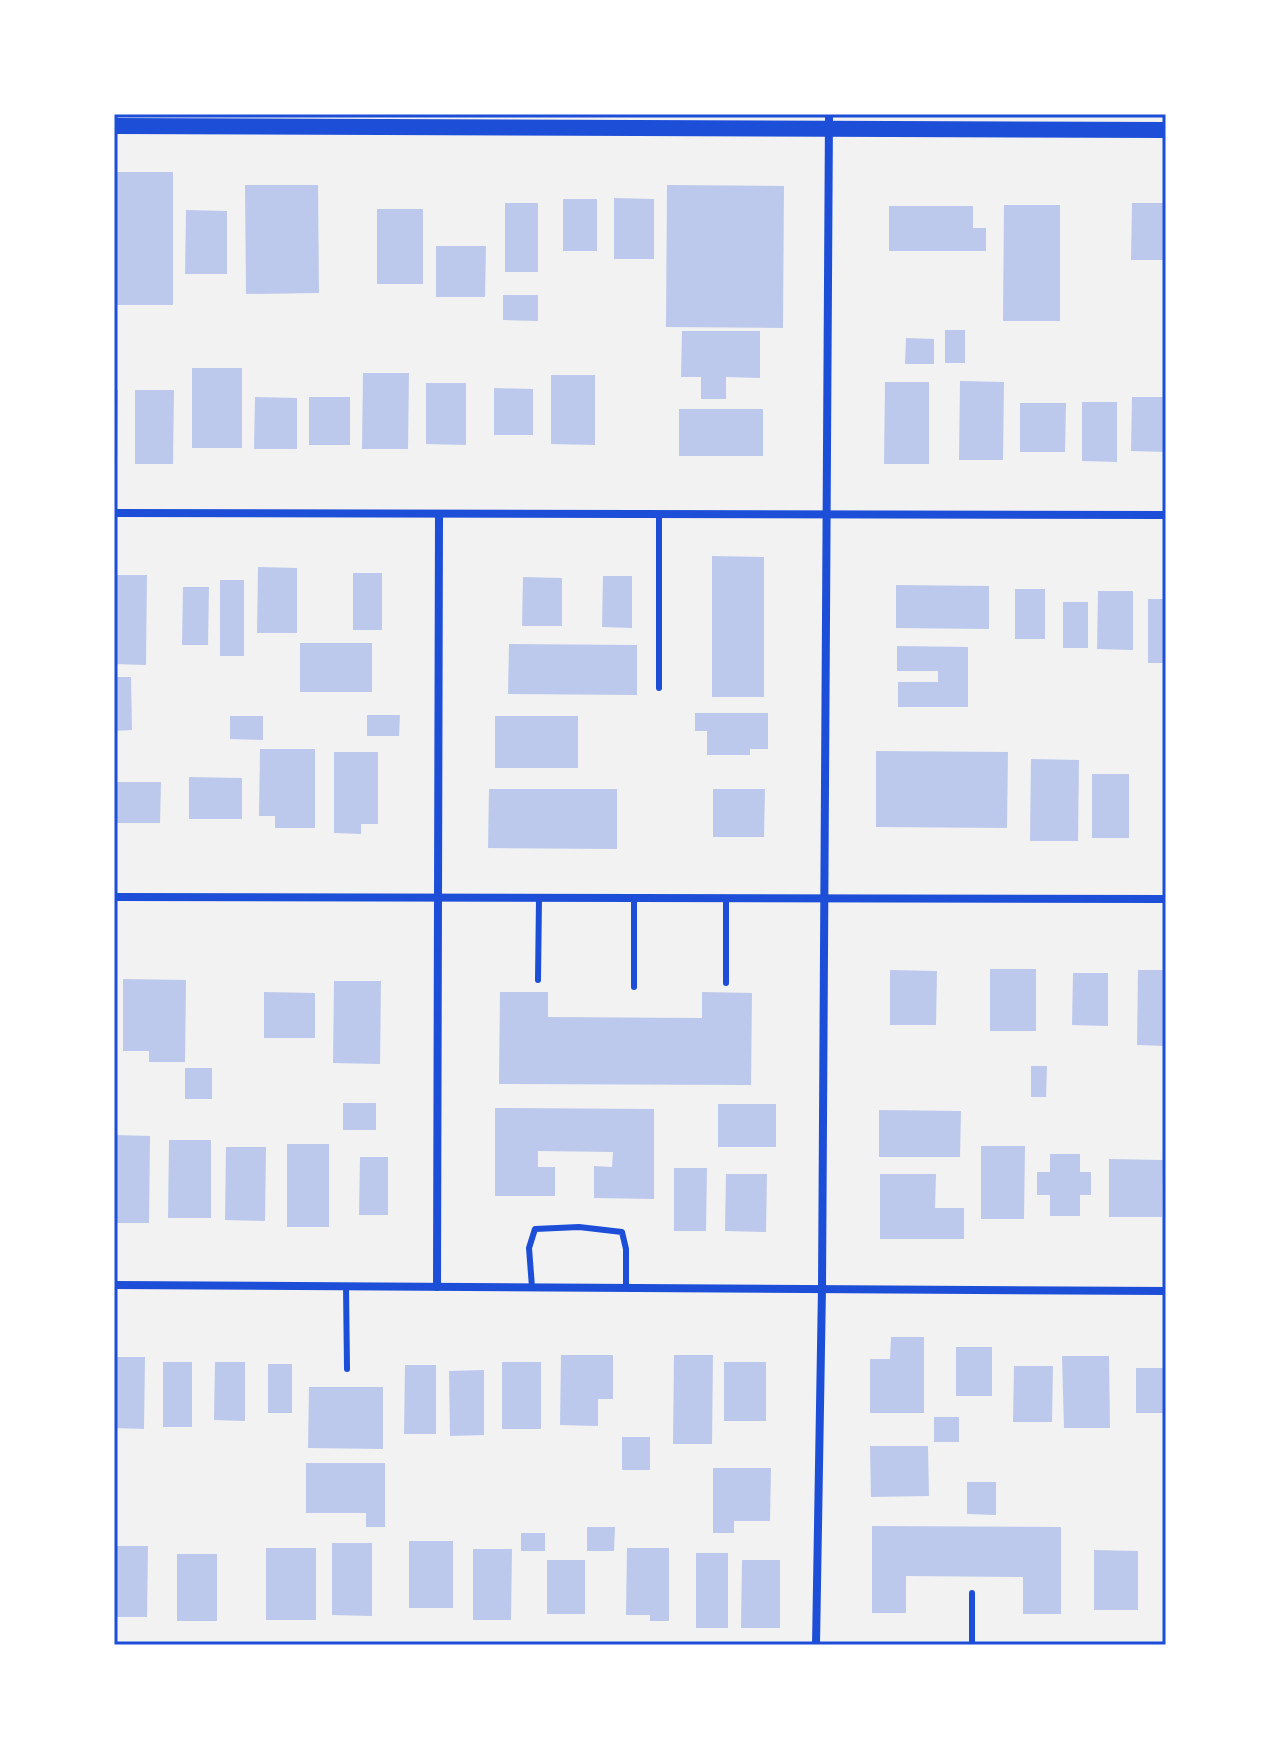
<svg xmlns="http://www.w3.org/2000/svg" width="1280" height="1759" viewBox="0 0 1280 1759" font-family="'Fira Sans Condensed',sans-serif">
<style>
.building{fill:#bdc9ec}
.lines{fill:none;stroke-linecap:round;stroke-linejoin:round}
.service{stroke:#1d4ed8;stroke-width:6}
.minor{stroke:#1d4ed8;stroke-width:8}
.secondary{stroke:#1d4ed8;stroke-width:16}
.neatline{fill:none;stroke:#1d4ed8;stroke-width:3}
</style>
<rect width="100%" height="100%" fill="#f2f2f2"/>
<g class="building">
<rect x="114" y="172" width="59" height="133"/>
<path d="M245,185H318L319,293L246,294Z"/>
<path d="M667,185L784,186L783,328L666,327Z"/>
<path d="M614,198L654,199V259H614Z"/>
<rect x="563" y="199" width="34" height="52"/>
<rect x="505" y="203" width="33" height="69"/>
<path d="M1132,203H1166V260H1131Z"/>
<path d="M1004,205H1060V321H1003Z"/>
<path d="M889,206H973V228H986V251H889Z"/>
<rect x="377" y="209" width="46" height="75"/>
<path d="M186,210L227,211V274H185Z"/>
<path d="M436,246H486L485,297H436Z"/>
<path d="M503,295H538V321L503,320Z"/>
<rect x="945" y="330" width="20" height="33"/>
<path d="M682,331H760V378L726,377V399H701V377H681Z"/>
<path d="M906,338L934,339V364H905Z"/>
<rect x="192" y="368" width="50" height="80"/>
<path d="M363,373H409L408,449H362Z"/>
<path d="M551,375H595V445L551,444Z"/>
<path d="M960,381L1004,382L1003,460H959Z"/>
<path d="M885,382H929V464H884Z"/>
<path d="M426,383H466V445L426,444Z"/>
<path d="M494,388L533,389V435H494Z"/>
<path d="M114,390H118L117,464H114Z"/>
<path d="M135,390H174L173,464H135Z"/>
<path d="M255,397L297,398V449H254Z"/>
<rect x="309" y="397" width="41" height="48"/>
<path d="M1132,397H1166V452L1131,451Z"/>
<path d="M1082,402H1117V462L1082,461Z"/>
<path d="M1020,403H1066L1065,452H1020Z"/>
<rect x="679" y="409" width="84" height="47"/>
<path d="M712,556L764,557V697H712Z"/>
<path d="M258,567L297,568V633H257Z"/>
<rect x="353" y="573" width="29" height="57"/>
<path d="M114,575H147L146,665L114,664Z"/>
<path d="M603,576H632V628L602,627Z"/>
<path d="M523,577L562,578V626H522Z"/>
<rect x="220" y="580" width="24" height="76"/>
<path d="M896,585L989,586V629L896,628Z"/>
<path d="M183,587H209L208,645H182Z"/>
<rect x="1015" y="589" width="30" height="50"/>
<path d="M1098,591H1133V650L1097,649Z"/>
<rect x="1148" y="599" width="18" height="64"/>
<rect x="1063" y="602" width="25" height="46"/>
<rect x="300" y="643" width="72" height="49"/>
<path d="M509,644L637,645V695L508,694Z"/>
<path d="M897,646L968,647V707H898V682H938V671H897Z"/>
<path d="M114,677H131L132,730L114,731Z"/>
<path d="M695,713H768V749H750V755H707V731H695Z"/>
<path d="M367,715H400L399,736H367Z"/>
<path d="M230,716H263V740L230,739Z"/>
<rect x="495" y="716" width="83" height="52"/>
<path d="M260,749H315V828H275V816H259Z"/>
<path d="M876,751L1008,752L1007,828L876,827Z"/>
<path d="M334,752H378V824H361V834L334,833Z"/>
<path d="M1031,759L1079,760L1078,841H1030Z"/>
<rect x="1092" y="774" width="37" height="64"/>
<path d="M189,777L242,778V819H189Z"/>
<path d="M114,782H161L160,823H114Z"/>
<path d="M489,789H617V849L488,848Z"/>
<path d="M713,789H765L764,837H713Z"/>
<rect x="990" y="969" width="46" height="62"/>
<path d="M890,970L937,971L936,1025H890Z"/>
<path d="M1138,970H1166V1046L1137,1045Z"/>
<path d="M1073,973H1108V1026L1072,1025Z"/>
<path d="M123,979L186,980L185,1062H149V1051H123Z"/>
<path d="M334,981H381L380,1064L333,1063Z"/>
<path d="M264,992L315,993V1038H264Z"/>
<path d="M500,992H548V1017L702,1018V992L752,993L751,1085L499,1084Z"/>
<path d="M1031,1066H1047L1046,1097H1031Z"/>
<rect x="185" y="1068" width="27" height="31"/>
<rect x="343" y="1103" width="33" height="27"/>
<rect x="718" y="1104" width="58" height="43"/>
<path d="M495,1108L654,1109V1199L594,1198V1166L612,1167L613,1152L538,1151V1167H555V1196H495Z"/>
<path d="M879,1110L961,1111L960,1157H879Z"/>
<path d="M114,1135L150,1136L149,1223H114Z"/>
<path d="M169,1140H211V1218H168Z"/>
<rect x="287" y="1144" width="42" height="83"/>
<path d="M981,1146H1025L1024,1219H981Z"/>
<path d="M226,1147H266L265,1221L225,1220Z"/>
<path d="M1050,1154H1080V1172H1091V1195H1080V1216H1050V1195H1037V1172H1050Z"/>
<path d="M360,1157H388V1215H359Z"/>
<path d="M1109,1159L1163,1160L1162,1217H1109Z"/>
<path d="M674,1168H707L706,1231H674Z"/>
<path d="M726,1174H767L766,1232L725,1231Z"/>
<path d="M880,1174H936L935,1208H964V1239H880Z"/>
<path d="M891,1337H924V1413H870V1359H890Z"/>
<rect x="956" y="1347" width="36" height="49"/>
<path d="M561,1355H613V1399H598V1426L560,1425Z"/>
<path d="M674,1355H713L712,1444H673Z"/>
<path d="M1062,1356H1109L1110,1428H1064Z"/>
<path d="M114,1357H145L144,1429L114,1428Z"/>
<rect x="163" y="1362" width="29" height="65"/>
<path d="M215,1362H245V1421L214,1420Z"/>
<rect x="502" y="1362" width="39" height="67"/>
<rect x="724" y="1362" width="42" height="59"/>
<rect x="268" y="1364" width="24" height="49"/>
<path d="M405,1365H436V1434H404Z"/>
<path d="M1014,1366H1053L1052,1422H1013Z"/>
<rect x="1136" y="1368" width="30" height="45"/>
<path d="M484,1370V1435L450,1436L449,1371Z"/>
<path d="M309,1387H383V1449L308,1448Z"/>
<rect x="934" y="1417" width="25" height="25"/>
<rect x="622" y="1437" width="28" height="33"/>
<path d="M870,1446H928L929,1496L871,1497Z"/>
<path d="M306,1463H385V1527H366V1513H306Z"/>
<path d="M713,1468H771L770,1521H734V1533H713Z"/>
<path d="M967,1482H996V1515L967,1514Z"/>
<path d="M872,1526L1061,1527V1614H1023V1577L906,1576V1613H872Z"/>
<path d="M587,1527H615L614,1551H587Z"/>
<rect x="521" y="1533" width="24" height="18"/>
<rect x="409" y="1541" width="44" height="67"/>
<path d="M332,1543H372V1616L332,1615Z"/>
<path d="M114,1546H148L147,1617H114Z"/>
<rect x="266" y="1548" width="50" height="72"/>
<path d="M627,1548H669V1621H650V1615H626Z"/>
<path d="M473,1549H512L511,1620H473Z"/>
<path d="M1094,1550L1138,1551V1610H1094Z"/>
<rect x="696" y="1553" width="32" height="75"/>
<rect x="177" y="1554" width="40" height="67"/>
<rect x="547" y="1560" width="38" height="54"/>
<path d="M742,1560H780V1628H741Z"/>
</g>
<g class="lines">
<g class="service">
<path d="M659,688V514"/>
<path d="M634,898V987"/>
<path d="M726,898V983"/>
<path d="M538,980L539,898"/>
<path d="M346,1286L347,1369"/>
<path d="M532,1287L529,1248L535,1229L579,1227L622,1232L626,1249V1287"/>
<path d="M972,1593V1645"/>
</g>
<g class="minor">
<path d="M114,513L1166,515"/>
<path d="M114,897L1166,899"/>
<path d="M114,1285L1166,1291"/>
<path d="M437,1287L439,514"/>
<path d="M816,1645L822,1288L829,114"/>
</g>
<path class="secondary" d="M114,126L1166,130"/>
</g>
<rect width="1280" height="1759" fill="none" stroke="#ffffff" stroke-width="232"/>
<rect x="116" y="116" width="1048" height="1527" class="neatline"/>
</svg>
